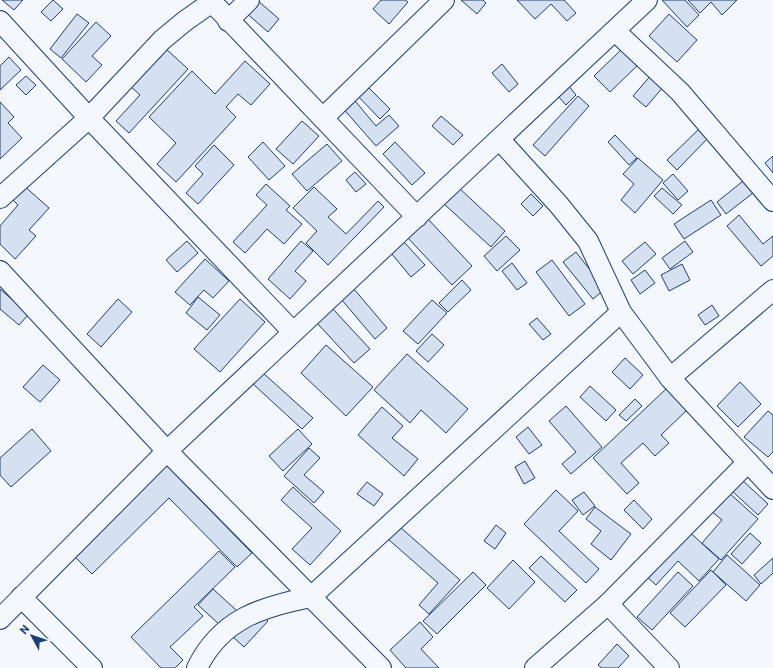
<svg xmlns="http://www.w3.org/2000/svg" width="773" height="668" viewBox="0 0 773 668" font-family="Roboto,sans-serif">
<style>
.building{fill:#d5e0f0;stroke:#1d3f73}
.lines{fill:none;stroke-linecap:round;stroke-linejoin:round}
.minor-casing{stroke:#1d3f73;stroke-width:22}
.minor{stroke:#f4f7fb;stroke-width:20}
</style>
<rect width="100%" height="100%" fill="#f4f7fb"/>
<g class="building">
<path d="M2,0H23L14,10Z"/>
<path d="M53,0L63,9L51,21L41,12Z"/>
<path d="M257,0L279,19L268,32L244,11Z"/>
<path d="M381,0H405L408,2L389,24L373,9Z"/>
<path d="M461,0H483L486,3L477,14Z"/>
<path d="M517,0H564L576,13L567,21L551,4L535,19Z"/>
<path d="M662,0H685L699,15L687,27Z"/>
<path d="M688,0H737L722,15L711,2L700,13Z"/>
<path d="M77,14L89,23L61,58L50,49Z"/>
<path d="M669,14L697,40L677,62L649,36Z"/>
<path d="M96,22L111,36L92,56L102,65L86,82L62,59Z"/>
<path d="M164,47L188,69L129,133L116,121L140,95L129,85Z"/>
<path d="M623,48L639,64L610,92L594,76Z"/>
<path d="M9,57L21,70L0,90V66Z"/>
<path d="M245,61L270,84L251,105L238,94L226,107L236,117L176,182L157,164L176,143L149,117L192,71L215,94Z"/>
<path d="M502,64L518,84L509,92L492,73Z"/>
<path d="M652,74L664,86L646,107L633,96Z"/>
<path d="M26,76L36,85L26,95L16,85Z"/>
<path d="M364,83L390,109L380,119L354,92Z"/>
<path d="M568,85L576,95L566,105L557,95Z"/>
<path d="M351,96L376,126L389,115L399,126L376,146L340,105Z"/>
<path d="M578,96L589,106L545,156L533,145Z"/>
<path d="M0,102L14,117L8,123L22,138L0,159Z"/>
<path d="M441,116L463,135L453,145L432,126Z"/>
<path d="M302,121L319,136L293,164L276,149Z"/>
<path d="M699,129L708,138L677,170L667,160Z"/>
<path d="M615,135L637,158L629,165L608,142Z"/>
<path d="M263,142L285,166L269,180L248,157Z"/>
<path d="M395,142L425,173L412,185L383,154Z"/>
<path d="M327,144L342,161L307,191L292,174Z"/>
<path d="M214,145L234,165L198,204L186,193L203,174L195,166Z"/>
<path d="M773,156V173L765,163Z"/>
<path d="M638,158L663,180L635,213L621,200L634,184L623,174Z"/>
<path d="M355,172L366,184L356,192L346,180Z"/>
<path d="M673,174L688,191L678,200L663,183Z"/>
<path d="M743,181L753,193L726,214L717,202Z"/>
<path d="M22,184L49,208L29,230L36,236L15,259L0,244V226L18,205L10,197Z"/>
<path d="M266,184L290,206L286,210L302,224L284,244L267,229L245,253L233,242L267,205L256,195Z"/>
<path d="M314,187L337,209L328,217L346,234L378,201L384,207L328,265L306,243L317,231L293,208Z"/>
<path d="M458,187L505,231L491,247L443,203Z"/>
<path d="M662,188L682,205L673,214L654,196Z"/>
<path d="M531,194L543,206L533,216L521,204Z"/>
<path d="M711,200L721,215L684,239L674,224Z"/>
<path d="M739,215L763,244L773,236V256L761,266L727,226Z"/>
<path d="M428,219L472,266L452,285L408,238Z"/>
<path d="M506,236L520,250L497,271L484,256Z"/>
<path d="M187,241L198,253L177,272L166,260Z"/>
<path d="M301,241L313,251L295,271L306,281L290,299L268,279Z"/>
<path d="M685,241L693,252L670,269L662,258Z"/>
<path d="M404,242L425,265L411,277L391,253Z"/>
<path d="M645,242L656,254L633,274L622,261Z"/>
<path d="M576,252L605,289L593,299L563,262Z"/>
<path d="M205,259L229,281L213,298L204,290L190,305L175,292Z"/>
<path d="M552,260L585,304L569,316L536,272Z"/>
<path d="M512,263L527,283L517,290L502,271Z"/>
<path d="M682,264L690,280L669,291L661,275Z"/>
<path d="M645,270L655,283L640,294L631,280Z"/>
<path d="M462,280L471,290L448,312L439,303Z"/>
<path d="M0,289L29,314L19,325L0,309Z"/>
<path d="M354,289L387,328L375,339L341,299Z"/>
<path d="M198,297L220,315L207,330L186,313Z"/>
<path d="M118,299L132,312L101,347L87,334Z"/>
<path d="M240,299L265,322L220,372L194,349Z"/>
<path d="M432,300L447,313L418,344L403,331Z"/>
<path d="M712,305L719,316L705,325L698,315Z"/>
<path d="M333,309L370,349L354,363L317,323Z"/>
<path d="M537,318L551,334L543,340L529,324Z"/>
<path d="M432,334L444,345L428,362L416,351Z"/>
<path d="M326,345L373,387L346,416L301,373Z"/>
<path d="M407,354L468,409L446,433L421,410L410,423L374,390Z"/>
<path d="M625,358L643,375L630,389L612,372Z"/>
<path d="M43,365L60,380L40,402L23,387Z"/>
<path d="M262,372L313,418L302,429L252,383Z"/>
<path d="M740,382L761,404L738,427L717,406Z"/>
<path d="M590,386L616,410L606,421L580,397Z"/>
<path d="M666,389L687,410L661,435L669,443L655,456L643,443L621,463L639,483L627,494L593,458Z"/>
<path d="M635,399L642,406L626,421L619,415Z"/>
<path d="M566,406L602,447L571,474L562,464L576,452L549,421Z"/>
<path d="M382,407L403,426L392,438L418,459L404,476L358,435Z"/>
<path d="M768,411L773,415V452L768,457L744,437Z"/>
<path d="M528,427L542,445L529,454L516,437Z"/>
<path d="M32,429L51,451L11,487L0,475V458Z"/>
<path d="M298,429L312,444L283,471L269,456Z"/>
<path d="M309,448L320,458L304,475L324,492L314,503L284,476Z"/>
<path d="M525,461L535,478L524,484L515,467Z"/>
<path d="M166,465L252,553L237,567L169,498L92,574L74,556Z"/>
<path d="M740,478L768,504L758,515L730,489Z"/>
<path d="M367,482L383,494L374,506L357,494Z"/>
<path d="M293,487L341,531L310,565L292,549L312,528L281,500Z"/>
<path d="M556,490L578,511L559,531L599,569L586,583L524,524Z"/>
<path d="M727,491L758,519L721,560L702,543L722,520L710,510Z"/>
<path d="M584,492L595,506L583,515L572,500Z"/>
<path d="M634,500L652,519L643,529L624,510Z"/>
<path d="M595,507L631,534L611,560L591,544L601,531L586,519Z"/>
<path d="M496,525L506,533L495,549L484,541Z"/>
<path d="M400,527L460,580L429,614L419,605L438,583L388,539Z"/>
<path d="M685,528L719,559L699,581L678,561L656,585L644,574Z"/>
<path d="M750,533L761,543L742,564L731,554Z"/>
<path d="M219,551L235,567L194,607L203,616L170,647L183,660L175,668H161L131,637Z"/>
<path d="M727,555L760,585L746,601L713,572Z"/>
<path d="M541,556L577,590L565,602L529,568Z"/>
<path d="M773,558V573L761,584L754,575Z"/>
<path d="M513,560L535,582L509,609L487,588Z"/>
<path d="M711,570L726,585L685,627L670,613Z"/>
<path d="M473,572L486,585L437,634L423,621Z"/>
<path d="M678,572L693,586L652,630L637,617Z"/>
<path d="M213,589L246,619L255,609L268,621L244,647L198,605Z"/>
<path d="M420,622L433,637L421,649L439,668H406L390,650Z"/>
<path d="M617,644L629,656L618,668H602L598,665Z"/>
</g>
<g class="lines">
<g class="minor-casing">
<g id="minor">
<path d="M210,0L417,217"/>
<path d="M0,21L89,118L293,332"/>
<path d="M228,21L249,0"/>
<path d="M615,31L680,92L773,201"/>
<path d="M323,118L444,0"/>
<path d="M500,140L559,205L588,241L621,312L670,378L773,489"/>
<path d="M0,198L89,118L162,40L185,21L212,2"/>
<path d="M0,271L167,451L381,668"/>
<path d="M670,378L773,290"/>
<path d="M21,597L92,668"/>
<path d="M608,604L669,668"/>
<path d="M0,619L167,451L647,0"/>
<path d="M197,668C221,619 261,607 311,597L621,312"/>
<path d="M535,668L608,604L748,462"/>
</g>
</g>
<use href="#minor" class="minor"/>
</g>
<g transform="translate(32 636) rotate(310)" stroke="#f4f7fb" stroke-width="3" paint-order="stroke">
<path d="M0-3L7 15L0 10L-7 15Z" fill="#1d3f73"/>
<text y="-6" font-size="11" font-weight="bold" text-anchor="middle" fill="#1d3f73">N</text>
</g>
</svg>
